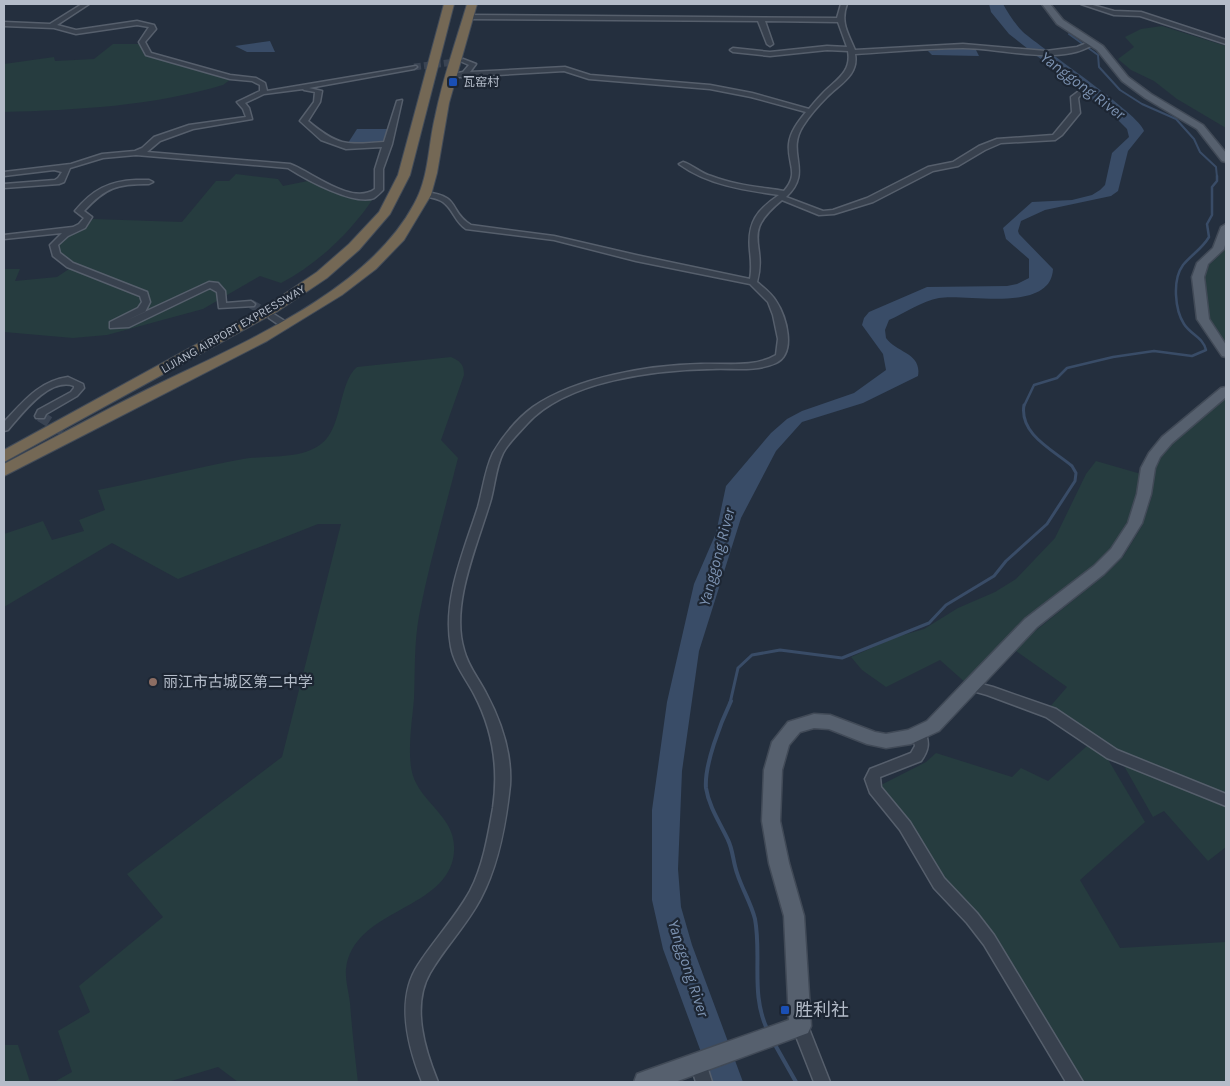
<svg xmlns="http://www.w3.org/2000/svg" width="1230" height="1086" viewBox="0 0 1230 1086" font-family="Karla,'Noto Sans SC',sans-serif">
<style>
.green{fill:#263c3f}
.water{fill:#394c67}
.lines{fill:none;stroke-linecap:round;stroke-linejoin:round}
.stream-far3{stroke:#394c67;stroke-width:2}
.stream-far2{stroke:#394c67;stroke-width:2.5}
.stream-far1{stroke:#394c67;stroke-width:3}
.stream{stroke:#394c67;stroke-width:4}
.minor-tunnel-far2{stroke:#3a4453;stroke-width:7;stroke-dasharray:7 3;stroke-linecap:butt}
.minor-tunnel-far1{stroke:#3a4453;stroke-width:9;stroke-dasharray:9 4.5;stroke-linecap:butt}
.minor-tunnel{stroke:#3a4453;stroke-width:11;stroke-dasharray:11 5.5;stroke-linecap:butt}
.minor-casing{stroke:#565f6c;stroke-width:3}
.major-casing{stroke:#414a57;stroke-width:3}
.highway-casing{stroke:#434c59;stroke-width:2}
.minor{fill:#38414e;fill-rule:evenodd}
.major{fill:#56606e;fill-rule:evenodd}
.highway{fill:#746855;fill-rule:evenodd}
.transit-dot{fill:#1a4fb4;stroke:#1d2633;stroke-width:2}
.education-dot{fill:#8d6e63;stroke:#1d2633;stroke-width:2}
.labels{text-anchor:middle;stroke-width:4.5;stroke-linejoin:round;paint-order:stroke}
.far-poi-label{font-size:12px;fill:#b4bcc9;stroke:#1d2633;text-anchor:start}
.far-street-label{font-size:12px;fill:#b4bcc9;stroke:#1d2633}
.poi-label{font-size:15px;fill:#b4bcc9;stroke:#1d2633;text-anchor:start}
.water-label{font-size:16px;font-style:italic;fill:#7c92b1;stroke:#1d2633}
.near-poi-label{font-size:18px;fill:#b4bcc9;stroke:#1d2633;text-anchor:start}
</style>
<rect width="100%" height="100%" fill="#242f3e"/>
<g class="green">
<path d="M1162,26L1226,46V128L1177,99L1154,81L1131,70L1118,59L1134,47L1125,37L1141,29Z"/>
<path d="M113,44H141L143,53L147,56L231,79L223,85C153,106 77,110 4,112V64L54,57L55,61L94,59Z"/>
<path d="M236,174L278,179L283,186L313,180L348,197L355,199L375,196C351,232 319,263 281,283L260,276L203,309L107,335L73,338L4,332V269H20L15,281L57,277L75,265L64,260L56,249C61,233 82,230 93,219L182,222L216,181H229Z"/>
<path d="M1226,244V345L1210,319L1204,278L1209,265L1224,251Z"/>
<path d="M451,357C460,361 464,364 464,375L441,440L458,458C445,510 429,563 419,616C414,643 415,672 414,699C412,721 408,745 411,767C416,805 462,815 453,859C441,911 353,910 346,969C345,980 349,993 350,1003C352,1030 355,1056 358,1082H238L218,1067L168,1082H54L72,1072L58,1031L90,1012L79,986L163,917L127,874L282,757L341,524H318L178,579L112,543L4,607V534L43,521L52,540L84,531L79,520L105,510L98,490C147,480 195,468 243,459C268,455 300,460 321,444C343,428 338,383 357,367Z"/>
<path d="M1226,398V847L1208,861L1164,811L1153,817L1115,750L1048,709L1067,687L1013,649L1106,574L1123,557L1142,526L1152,496L1155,469L1161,458L1173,443Z"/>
<path d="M1096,461L1141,474C1138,493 1134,514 1124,532C1101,571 1058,591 1025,620C1017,627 1009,636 1001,644C988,656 974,668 967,684L940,660L886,687L862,670L851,657L896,637L924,629L958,608L995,592L1016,579L1055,538L1086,474Z"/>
<path d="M1088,745L1106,756L1145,822L1080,880L1120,948L1226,942V1082H1082L997,939L955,895L877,787L926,762L936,753L1012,777L1021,768L1048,781Z"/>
<path d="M4,1045H18L30,1082H4Z"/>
</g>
<g class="water">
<path d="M989,4H1003C1008,13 1015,24 1023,32C1041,48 1141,115 1144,131L1128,151L1118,191L1111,196L1045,210L1021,221L1018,231L1019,234L1053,269C1051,314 965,293 939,298C922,301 905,313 889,320L885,330L886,338C897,353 922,353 918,376L863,403L802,422L776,451L741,518L699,651L682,771L678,869L681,907L692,945L743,1082H712L663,949L652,900V810L667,702L694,584L716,533L726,486L771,433L787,419L802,411L854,393L886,370L883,354L862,325L864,318L869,312L927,287L1007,286L1017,284L1029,278V259L1006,239L1003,228L1032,202L1072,200L1092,195L1100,190L1105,185L1112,153L1129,137L1127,129L1117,119L1009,34L991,12Z"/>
<path d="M270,41L275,52H247L235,46Z"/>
<path d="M959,48H975L979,56L932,55L928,51Z"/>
<path d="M357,129H387L388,130L384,141L356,146L348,143Z"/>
</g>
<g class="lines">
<path class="stream-far3" d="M1069,34L1098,55L1099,67L1120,90L1142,104L1176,119L1194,139L1200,152L1216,167L1217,177"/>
<path class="stream-far2" d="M1024,406L1034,385L1057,378L1067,368L1113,357L1154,351L1192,356L1206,350C1203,337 1191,335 1184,324C1175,310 1172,280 1183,265C1191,255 1202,249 1209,237L1207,224L1212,215V187L1217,181V176"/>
<path class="stream-far1" d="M730,703L738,668L752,655L780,650L842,658L929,623L946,605L994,576L1006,561L1047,524L1075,481L1076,473L1072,466C1053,450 1019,434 1024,405"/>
<g class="stream">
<path d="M731,701C721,722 704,765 706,788C709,807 720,823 728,840C733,850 733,862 737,873C742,889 751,903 755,919C762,956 750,995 768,1031"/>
<path d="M774,1043L796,1082"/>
</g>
<path class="minor-tunnel-far2" d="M414,67L463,61"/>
<path class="minor-tunnel-far1" d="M251,304L272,316"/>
<path class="minor-tunnel" d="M40,416L65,432"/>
<g class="minor-casing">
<g id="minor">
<path d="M82,4H89L57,25L76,30L137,21L154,25L156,29L145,42L151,53L230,75L256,78L265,83L267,91L416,66L417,67L414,69L309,88L322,91L320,102L308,121C338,146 345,145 384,142L397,101L402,100L392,144L383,169V190C380,193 377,196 374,198C354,206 305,179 288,168L136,155L103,158L70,168L64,182L59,184L4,188V184L55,180L58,178L62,172L54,170L4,176V172L71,164L102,154L135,151L142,148L154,137L189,125L246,117L243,109L237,102L260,91V85L252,81L230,79L146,55L139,42L149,27L137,25L76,34L54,28L4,26V22L50,24ZM303,89L304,90L315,92L314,102L300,121L321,140L346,149L382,147L375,169V189C352,206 312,172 290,164L147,152L160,141L193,129L252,119L249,108L245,103L264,94Z"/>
<path d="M841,4H847C840,22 848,33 855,50L963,44L1046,51L1077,47L1092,41L1095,43C1063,67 1001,48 963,48C927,48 891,52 855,54C859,75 840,84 827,97C818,106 810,115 803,126C785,154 814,171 786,197L823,211L833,210L867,198L928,167L953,162L979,146L997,139L1053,135L1072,112L1071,97L1079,91L1082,93L1078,98L1080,113L1062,135L1055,140L1001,143L985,150L958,166L933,171L873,202L834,214L819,215L782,200C739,235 768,242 757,282C764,288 771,293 776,301C786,316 797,353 776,363C756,372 733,368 712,369C656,370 567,380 527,424C519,433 509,442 503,453C496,467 495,484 491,499C478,544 450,604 464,650C468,666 479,679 486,693C501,721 512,753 510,785C506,823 499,864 481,898C467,925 445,947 430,973C411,1006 425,1050 438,1082H422C408,1047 395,1000 418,965C434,940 455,918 470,891C483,866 488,836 493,808C499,767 493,730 474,694C466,679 454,664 451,647C442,600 464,551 478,507C483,489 485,470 493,453C503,436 518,418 533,407C576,377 650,365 701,364C725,363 754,368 776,355L778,339L773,315L768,302L750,284L636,261L554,240L466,229C455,222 453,209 443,202C436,197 427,198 421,194L425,192C462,196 448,211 471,225L554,236L636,255L750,279C752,269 751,260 750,251C747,222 757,210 779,195C744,190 708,185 679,164L683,162C693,165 700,173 711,176C734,185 759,187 784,191C800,173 787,164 789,144C790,132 798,122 806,112L751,97L710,89L589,79L564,71L464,77H451L448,75L463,72L469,65L460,61L463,59L476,64L470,72L565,67L590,75L710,85L752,93L809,109C813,104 818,98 823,93C836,80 852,72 848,51L827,50L770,56L733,52L730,50L733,48L770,52L827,46L847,47L838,22L765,21L773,44L770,46L767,44L758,21L468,19L465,17L468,15L837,18Z"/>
<path d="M1081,4H1089L1114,11L1141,12L1226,40V44L1140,16L1114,15Z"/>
<path d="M136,180H149L153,182L149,184C117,184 106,187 84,211L92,217L85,228L68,236L58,245L60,253L73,263L147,292L150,302L145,312L123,322L209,282L218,283L225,291L226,303L251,301L255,304L254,306L219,308L217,292L210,288L129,327L110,328V322L138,308L142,302L140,296L67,267L53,256L50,245L62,233L4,239V235L73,227L79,224L84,218L75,211C92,190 109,181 136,180Z"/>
<path d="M272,313L288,323V327H282L269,318V314Z"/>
<path d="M68,377L83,384L84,388L77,396L46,414L44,418H36L35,416L38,410L71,392L74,388V386C49,377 22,414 8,430L4,431V422C23,402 39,381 68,377Z"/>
<path d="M970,681L993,687L1056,709L1117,750L1226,794V806L1107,758L1046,717L987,695L966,689L964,686L966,683Z"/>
<path d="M919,729L924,730C930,742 929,750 921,761L880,777L881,787L910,822L944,878L977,913L994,935L1083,1082H1066L984,945L967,923L934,888L900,830L870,793L865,779L870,769L911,753L915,746L912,734L914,730Z"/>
<path d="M800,1018L806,1021L830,1082H814L792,1026L794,1021Z"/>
<path d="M698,1055L704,1057L712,1082H696L690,1063L692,1057Z"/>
</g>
</g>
<g class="major-casing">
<g id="major">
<path d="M1042,4H1050L1063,20L1103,46L1128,77L1151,94L1203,125L1226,153V162L1222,161L1197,129L1145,98L1122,81L1097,50L1057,24Z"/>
<path d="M1226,224V241L1224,249L1208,264L1204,277L1209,319L1226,345V357L1222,356L1197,319L1192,277L1197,263L1213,248L1221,227Z"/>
<path d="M1226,387V397L1172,443L1160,457L1155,468L1151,494L1142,523L1121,557L1104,574L1037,627L939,731L911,744L886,748L867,744L829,729L814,728L800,732L789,745L782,770L780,821L789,863L804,916L811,1026L808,1033L675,1082H634L637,1074L645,1071L789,1020L784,916L769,863L762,821L764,770L772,742L788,722L814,714L830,715L875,732L886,734L908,730L927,721L1025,619L1094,566L1111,549L1128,523L1137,494L1141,468L1149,453L1162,437L1221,388Z"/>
</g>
</g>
<g class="highway-casing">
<g id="highway">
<path d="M444,4H454L410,175L390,214L359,250L327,278L278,311L4,462V450L268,305L317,272L349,244L379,212L398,175Z"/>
<path d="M467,4H477L449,103L437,173L431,195L404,240L376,269L342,295L267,341L4,476V464C52,439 99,413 148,389C235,346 366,294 414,204C429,178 428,146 435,117C443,78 456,41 467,4Z"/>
</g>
</g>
<use href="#minor" class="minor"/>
<use href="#major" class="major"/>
<use href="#highway" class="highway"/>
</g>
<g class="transit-dot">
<rect x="448" y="77" width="10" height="10" rx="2.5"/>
<rect x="780" y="1005" width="10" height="10" rx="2.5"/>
</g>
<circle class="education-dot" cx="153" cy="682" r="5"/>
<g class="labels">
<g class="far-poi-label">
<text x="463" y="86">瓦窑村</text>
</g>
<g class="far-street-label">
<text transform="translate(233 329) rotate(-30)" y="4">LIJIANG AIRPORT EXPRESSWAY</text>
</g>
<g class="poi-label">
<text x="163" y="687">丽江市古城区第二中学</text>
</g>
<g class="water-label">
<text transform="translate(1083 85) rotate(37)" y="6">Yanggong River</text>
<text transform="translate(716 557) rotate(-75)" y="6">Yanggong River</text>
<text transform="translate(689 968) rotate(72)" y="6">Yanggong River</text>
</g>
<g class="near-poi-label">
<text x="795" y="1016">胜利社</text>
</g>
</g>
<rect width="1230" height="1086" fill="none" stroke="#b4bcc9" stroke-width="10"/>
</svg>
